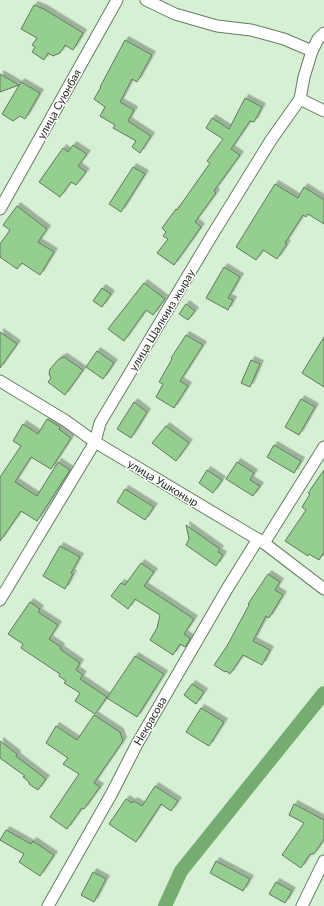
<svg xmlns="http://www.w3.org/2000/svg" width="324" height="906" viewBox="0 0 324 906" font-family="Lato,sans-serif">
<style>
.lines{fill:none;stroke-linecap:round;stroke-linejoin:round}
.canal{stroke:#75ad70;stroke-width:14}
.building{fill:#95cf90;stroke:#61795f;filter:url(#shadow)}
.minor-casing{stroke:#667d63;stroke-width:13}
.minor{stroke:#fff;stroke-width:11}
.labels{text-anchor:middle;stroke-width:3;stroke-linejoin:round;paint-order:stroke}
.street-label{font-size:11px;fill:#1d271d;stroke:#fff}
</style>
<defs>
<filter id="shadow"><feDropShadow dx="3.5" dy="-3.5" stdDeviation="0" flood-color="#0004"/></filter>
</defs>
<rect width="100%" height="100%" fill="#d6f0d3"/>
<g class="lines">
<path class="canal" d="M165,906L181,871L324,693"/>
</g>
<g class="building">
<path d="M34,5L44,9L83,33L73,50L65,45L60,53L53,56L48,53L44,60L32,52L35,47L32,45L37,38L21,29Z"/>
<path d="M125,40L152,55L137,82L132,79L120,102L134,110L128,121L151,136L140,153L132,147L136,141L113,128L115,125L100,116L105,107L94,99L101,87H100Z"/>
<path d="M0,74L19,85L0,92Z"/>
<path d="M21,82L40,93L25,119L20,116L13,121L2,114Z"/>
<path d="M245,98L262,107L254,122L250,121L231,149L240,155L214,191L216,193L195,222L201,227L174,265L157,253L168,239L163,236L166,232L162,228L176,209L177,210L210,163L207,161L223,139L206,128L212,118L229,129Z"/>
<path d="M73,145L87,154L78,166L86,172L76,185L71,182L60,197L39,182L63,148L68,152Z"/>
<path d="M133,167L145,174L121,212L109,204Z"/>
<path d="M275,184L298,198L304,187L324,200V224L308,214L306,217L303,215L285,243L287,244L277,259L263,250L256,260L236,247Z"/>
<path d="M17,206L47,229L38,242L54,252L40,275L22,263L17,269L0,257V244L10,230L3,225Z"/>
<path d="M224,267L240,277L228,298L233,300L228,310L206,298Z"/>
<path d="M144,283L165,299L153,315L146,310L124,341L108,329Z"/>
<path d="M102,288L111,294L102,307L93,301Z"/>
<path d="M186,304L195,311L188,320L179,314Z"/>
<path d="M0,332L17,344L0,368Z"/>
<path d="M186,335L203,345L180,381L188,386L174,408L156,397L163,384L159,382L172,359L171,358Z"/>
<path d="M324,337V387L302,373Z"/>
<path d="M97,351L114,363L103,379L86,367Z"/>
<path d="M64,357L83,370L65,395L48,382L51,378L49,374L50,369L59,359Z"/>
<path d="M251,360L260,364L250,387L241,383Z"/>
<path d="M301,399L315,407L299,435L285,427Z"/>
<path d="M134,402L147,412L131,438L117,429Z"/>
<path d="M47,419L60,427L59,429L71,438L51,469L31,457L15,482L37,496L58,462L70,470L37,521L21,511L0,541V477L21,446L13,441L23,424L38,434Z"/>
<path d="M166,426L189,443L176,461L152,443Z"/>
<path d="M274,445L301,461L294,473L267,457Z"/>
<path d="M237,462L254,473L250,480L260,486L253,496L226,479Z"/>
<path d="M207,470L222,480L213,493L199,483Z"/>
<path d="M324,470V552L319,560L309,554L308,556L285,541L306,510L302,507L310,494L308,493Z"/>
<path d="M125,489L154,507L145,520L117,502Z"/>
<path d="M186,525L220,549L218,552L223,555L216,566L186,545L189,539Z"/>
<path d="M60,546L80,557L71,573L73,574L65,589L43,576Z"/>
<path d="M141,563L154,572L144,586L194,619L184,634L190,638L189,641L185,647L180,644L173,655L150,640L157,628L160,615L135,599L128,609L111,596L121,583L125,585Z"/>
<path d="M268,574L280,582L275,590L283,595L269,618L266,616L253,641L270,650L262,665L243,655L230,674L226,671L225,672L214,665L227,646L249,605L248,604Z"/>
<path d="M30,602L40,609L38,612L58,625L49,639L61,647L60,649L80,663L76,670L83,675L80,679L107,697L95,714L75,701L80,693L64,683L66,681L59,676L60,674L21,648L23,644L8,634Z"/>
<path d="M135,656L164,674L137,717L107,698Z"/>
<path d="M192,684L204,692L196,704L184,695Z"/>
<path d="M201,708L224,722L209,746L186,732Z"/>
<path d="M94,715L120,732L123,741L94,783L100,787L84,809L82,808L67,829L50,817L79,774L63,764L68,758L46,743L56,726L77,740Z"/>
<path d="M0,741L17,754L16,756L46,779L38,790L29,784V782L23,777L25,776L0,758Z"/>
<path d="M155,786L178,801L171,811L161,804L136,842L109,824L126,799L132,803L134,801L142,806Z"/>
<path d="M294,804L324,820V839L314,854H310L301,868L282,855L304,823L289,815Z"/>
<path d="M6,830L31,844L33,841L54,855L40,876L19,862L24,854L0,840Z"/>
<path d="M216,861L250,879L243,891L210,873Z"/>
<path d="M93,872L106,879L94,902L81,895Z"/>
<path d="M276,882L292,891L285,903L269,894Z"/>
</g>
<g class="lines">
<g class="minor-casing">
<g id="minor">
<path d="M146,0L175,14L217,26L251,30L284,39L312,51"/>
<path d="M300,99L324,111"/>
<path d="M0,209L117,0"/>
<path d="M0,381L66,421L95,442L264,543L324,589"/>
<path d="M264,543L324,447"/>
<path d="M0,600L95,442L100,423L211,237L271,140L300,99L304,77L312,51L318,39L324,33"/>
<path d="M48,906L112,793L137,744L227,589L258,539"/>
<path d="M302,906L324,861"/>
</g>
</g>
<use href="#minor" class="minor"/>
</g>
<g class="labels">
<g class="street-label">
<text transform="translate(59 104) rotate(-61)" y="4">улица Суюнбая</text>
<text transform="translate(162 320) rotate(-59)" y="4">улица Шалкииз жырау</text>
<text transform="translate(163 483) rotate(31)" y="4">улица Ушконыр</text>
<text transform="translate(150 721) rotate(-60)" y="4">Некрасова</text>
</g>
</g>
</svg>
